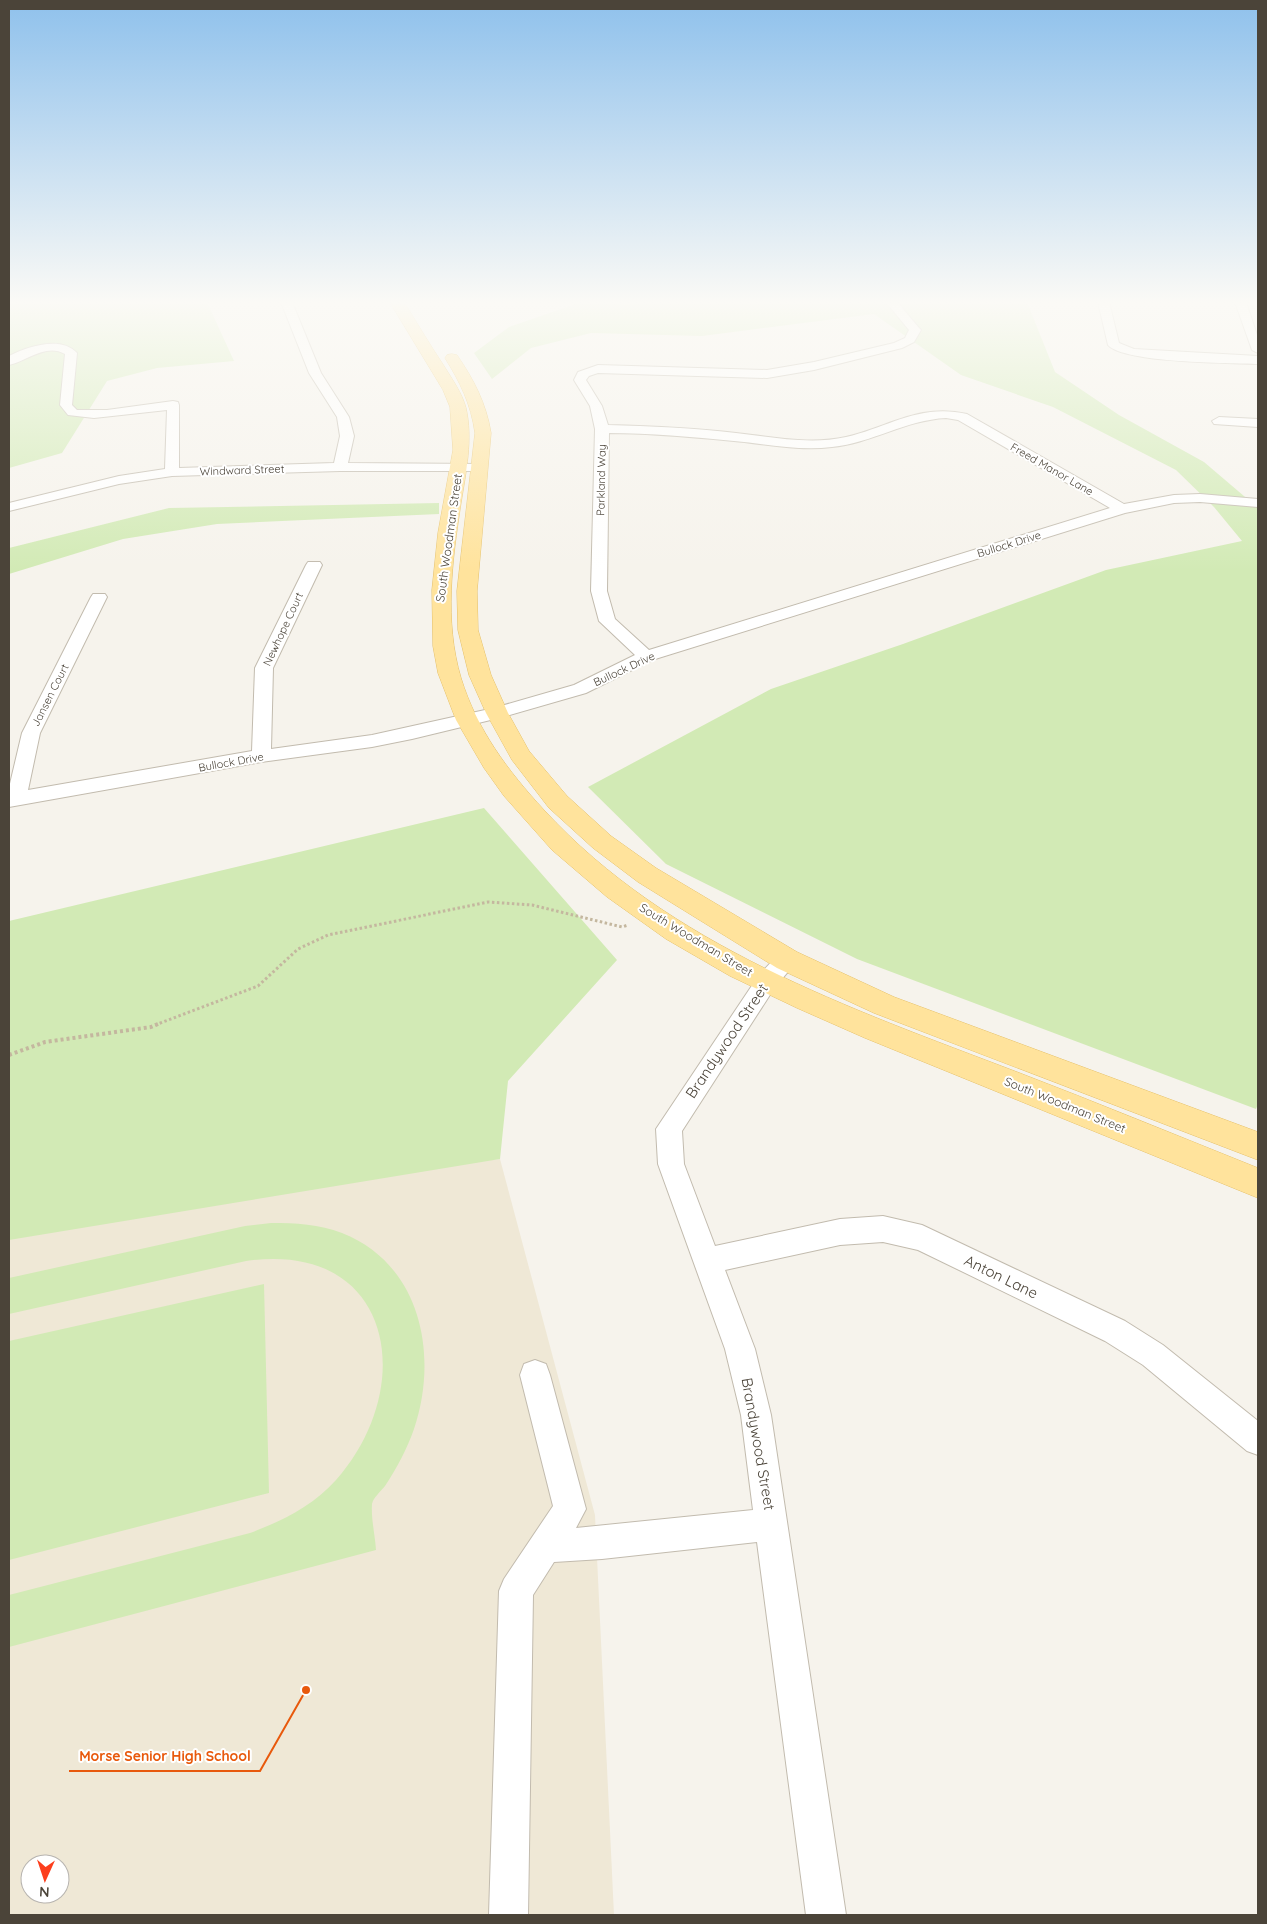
<svg xmlns="http://www.w3.org/2000/svg" width="1267" height="1924" viewBox="0 0 1267 1924" font-family="Quicksand,sans-serif">
<style>
.education{fill:#efe8d6;fill-rule:evenodd}
.green{fill:#d2eab5}
.lines{fill:none;stroke-linecap:round;stroke-linejoin:round}
.minor-casing{stroke:#c2bbae;stroke-width:2}
.major-casing{stroke:#e6c16a;stroke-width:1}
.path-far1{stroke:#c4b79f;stroke-width:3;stroke-dasharray:2.5 2.5;stroke-linecap:butt}
.path{stroke:#c4b79f;stroke-width:4;stroke-dasharray:3 3;stroke-linecap:butt}
.minor{fill:#fff;fill-rule:evenodd}
.major{fill:#ffe39c;fill-rule:evenodd}
.labels{text-anchor:middle;stroke-width:4;stroke-linejoin:round;paint-order:stroke}
.far-street-label{font-size:11px;fill:#4b4439;stroke:#fff}
.street-label{font-size:12px;fill:#4b4439;stroke:#fff}
.near-street-label{font-size:15px;fill:#4b4439;stroke:#fff}
.leader{fill:none;stroke:#e8590c;stroke-width:2}
.callout-dot{fill:#e8590c;stroke:#fff;stroke-width:2}
.callout-label{font-size:14px;text-anchor:middle;font-weight:bold;fill:#e8590c;stroke:#fff;stroke-width:4;stroke-linejoin:round;paint-order:stroke}
</style>
<rect width="100%" height="100%" fill="#f6f3ec"/>
<path class="education" d="M500,1159L595,1515L614,1915H9V1235L345,1177ZM30,1864H60V1894H30Z"/>
<g class="green">
<path d="M9,302H52L55,304L75,302H207L234,361L157,368L107,381L62,453L9,468Z"/>
<path d="M581,302H620L622,305L718,302H1027L1055,372L1119,415L1204,462L1258,508V1104L1256,1109L857,959L666,864L588,787L771,689L903,644L1106,570L1242,541L1214,507L1176,470L1053,407L961,375L874,314L702,336L591,333L531,348L492,379L474,353L509,327Z"/>
<path d="M439,503V514L217,524L123,539L9,574V548L169,508Z"/>
<path d="M484,808L617,960L508,1081L500,1159L9,1240V921Z"/>
<path d="M271,1223C296,1223 319,1224 342,1233C421,1264 439,1355 414,1429C407,1449 397,1468 385,1486C381,1491 373,1498 372,1504C371,1519 375,1535 376,1550L9,1647V1595L250,1533C282,1521 313,1506 336,1480C419,1386 393,1240 246,1261L9,1314V1278L245,1226Z"/>
<path d="M264,1284L269,1493L9,1560V1341Z"/>
</g>
<g class="lines">
<g class="minor-casing">
<g id="minor">
<path d="M281,302H292L321,373L349,417L354,436L348,463L480,464L485,465L487,468L485,471H340L172,476L119,484L9,511V503L119,476L165,469L167,410L94,418L68,415L60,405L65,354C46,343 27,361 9,365V356C26,347 61,335 77,353L72,405L77,410H107L173,401L178,402L179,405V468L334,463L340,436L337,417L309,373Z"/>
<path d="M886,302H897L919,328L921,330L914,342L902,348L814,370L767,378L598,373L589,376L586,380L602,406L608,425C650,426 694,428 736,433C772,437 810,445 846,437C889,427 920,403 967,414L1124,504L1174,495L1200,494L1258,499V507L1200,502L1174,503L1125,513L652,660L586,693L503,717L412,739L372,747L261,762L9,807V788L22,733L91,597L93,594H105L107,597L40,733L28,790L252,751L255,668L306,565L308,562H320L322,565L273,668L271,749L372,735L494,708L574,685L635,655L599,621L591,591L595,429L590,406L574,380L578,372L598,365L767,370L814,362L894,343L905,338L909,330ZM946,418L958,420L1110,508L649,650L615,619L607,591L609,433C650,433 692,437 734,441C766,444 799,451 832,447C872,443 906,420 946,418Z"/>
<path d="M1098,302H1109L1119,343L1134,349L1258,356V364C1231,363 1124,363 1108,345Z"/>
<path d="M1235,302H1246L1258,338V353L1252,350Z"/>
<path d="M1219,417L1258,419V427L1214,424L1212,421Z"/>
<path d="M787,951L795,954L798,960L775,987L682,1131L684,1164L715,1246L840,1219L883,1216L922,1225L1125,1321L1163,1345L1258,1421V1455L1247,1451L1143,1365L1105,1341L918,1250L883,1242L840,1245L725,1270L755,1349L771,1415L846,1915H806L757,1542L602,1559L554,1562L533,1595L528,1915H489L499,1591L504,1579L553,1506L520,1375L524,1364L535,1360L546,1364L550,1375L586,1509L576,1528L753,1510L741,1415L725,1349L658,1164L656,1129L759,975L779,954Z"/>
</g>
</g>
<g class="major-casing">
<g id="major">
<path d="M390,302H404C417,323 430,345 444,366C452,379 462,393 466,408C473,439 466,472 461,503C452,561 444,621 461,678C477,730 508,771 544,810C669,946 849,1008 1017,1072C1098,1103 1178,1136 1258,1168V1198L865,1038L797,1008L730,976L666,939L607,897L552,850L504,796L484,768L456,720L438,673L433,646L432,590L438,533L453,450L450,407L443,390Z"/>
<path d="M452,354L457,355C474,380 486,403 491,433L477,591L478,630L491,675L508,713L529,751L567,796L611,836L656,868L797,952L894,997L1258,1132V1160L874,1013L777,968L638,882L593,848L549,808L512,760L486,713L469,675L458,630L457,591L475,433C471,404 460,382 445,358L447,355Z"/>
</g>
</g>
<path class="path-far1" d="M155,1025L258,986L298,949L328,935L488,902L532,905L622,927L628,925"/>
<path class="path" d="M9,1055L45,1042L151,1027L158,1024"/>
<use href="#minor" class="minor"/>
<use href="#major" class="major"/>
</g>
<linearGradient id="sky" x2="0" y2="1"><stop stop-color="#8fc1ec"/><stop offset="0.53" stop-color="#fbfaf6"/><stop offset="1" stop-color="#fbfaf6" stop-opacity="0"/></linearGradient>
<rect width="1267" height="571" fill="url(#sky)"/>
<g class="labels">
<g class="far-street-label">
<text transform="translate(1052 469) rotate(30)" y="4">Freed Manor Lane</text>
<text transform="translate(242 470) rotate(-2)" y="4">Windward Street</text>
<text transform="translate(601 480) rotate(-89)" y="4">Parkland Way</text>
<text transform="translate(1009 544) rotate(-17)" y="4">Bullock Drive</text>
<text transform="translate(283 629) rotate(-65)" y="4">Newhope Court</text>
<text transform="translate(624 669) rotate(-25)" y="4">Bullock Drive</text>
<text transform="translate(50 695) rotate(-63)" y="4">Jansen Court</text>
<text transform="translate(231 762) rotate(-10)" y="4">Bullock Drive</text>
</g>
<g class="street-label">
<text transform="translate(449 538) rotate(-82)" y="4">South Woodman Street</text>
<text transform="translate(696 940) rotate(31)" y="4">South Woodman Street</text>
<text transform="translate(1065 1105) rotate(22)" y="4">South Woodman Street</text>
</g>
<g class="near-street-label">
<text transform="translate(727 1041) rotate(-56)" y="5">Brandywood Street</text>
<text transform="translate(1001 1277) rotate(26)" y="5">Anton Lane</text>
<text transform="translate(758 1444) rotate(80)" y="5">Brandywood Street</text>
</g>
</g>
<path class="leader" d="M306 1690L260 1771H69"/>
<circle class="callout-dot" cx="306" cy="1690" r="5"/>
<g class="callout-label">
<text x="165" y="1761">Morse Senior High School</text>
</g>
<rect width="1267" height="1924" fill="none" stroke="#4b4439" stroke-width="20"/>
<g transform="translate(45 1879) rotate(183)"><circle r="24" fill="#ffffff" stroke="#b7b4b0"/>
<path d="M0-4L9 19L0 12L-9 19Z" fill="#fc3f1d"/>
<text y="-8" font-size="14" font-weight="bold" text-anchor="middle" fill="#4b4439">N</text>
</g>
</svg>
